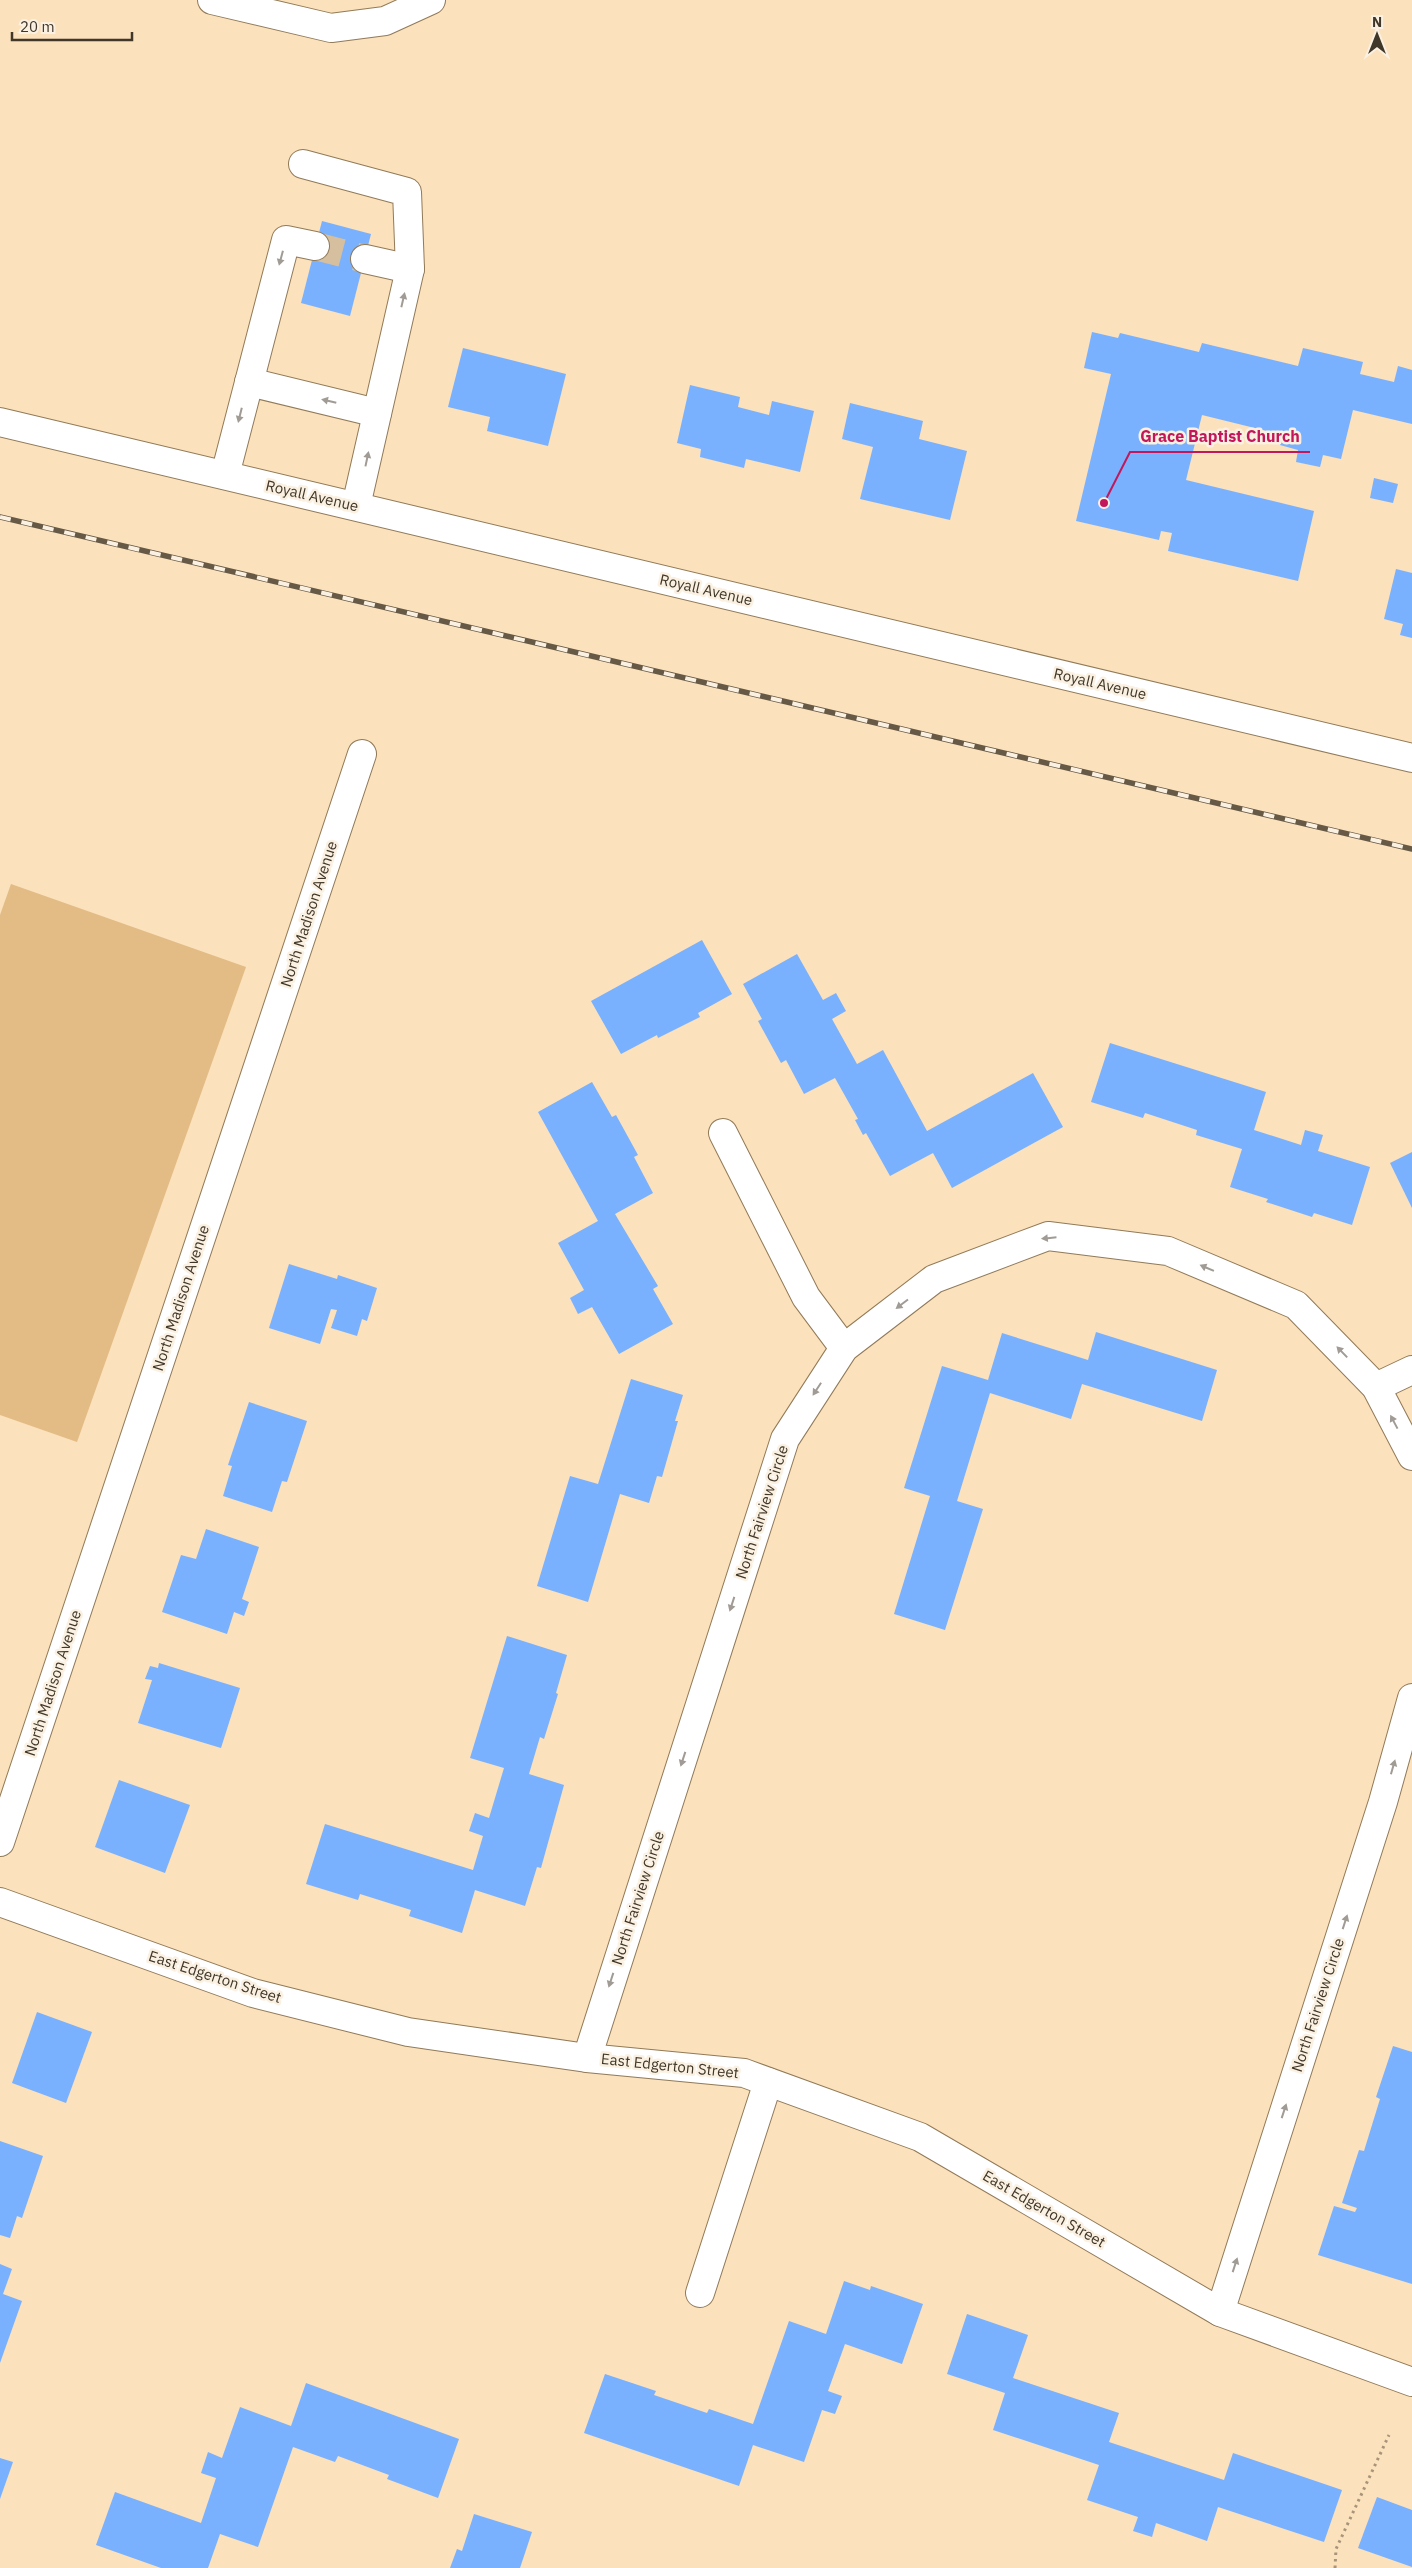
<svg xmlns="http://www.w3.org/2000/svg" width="1412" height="2568" viewBox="0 0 1412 2568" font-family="'IBM Plex Sans',sans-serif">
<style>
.green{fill:#e2bc84}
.building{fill:#79b1fe}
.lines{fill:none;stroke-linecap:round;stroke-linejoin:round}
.minor-tunnel{stroke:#d6bf9f;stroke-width:28;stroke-dasharray:28 14;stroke-linecap:butt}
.minor-casing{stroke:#917a58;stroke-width:30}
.path{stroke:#a79479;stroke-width:3;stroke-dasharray:2.5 4;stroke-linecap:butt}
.minor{stroke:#fff;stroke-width:28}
.rail-casing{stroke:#665946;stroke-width:5.5}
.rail{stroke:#fbf1e2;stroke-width:4;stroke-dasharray:11;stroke-linecap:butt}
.oneway{fill:#a09b94}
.labels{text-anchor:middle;stroke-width:5;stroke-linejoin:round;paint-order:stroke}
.street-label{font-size:15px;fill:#413729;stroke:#fbf1e2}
.leader{fill:none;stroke:#c2185b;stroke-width:2}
.callout-dot{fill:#c2185b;stroke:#fbf1e2;stroke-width:2}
.callout-label{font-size:16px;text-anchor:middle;font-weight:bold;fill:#c2185b;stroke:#fbf1e2;stroke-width:5;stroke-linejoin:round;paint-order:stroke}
</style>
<rect width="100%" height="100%" fill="#fbe1bc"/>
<path class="green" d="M11,884L246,967L77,1442L0,1415V915Z"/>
<g class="building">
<path d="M322,221L371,234L350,316L301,303Z"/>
<path d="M1092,332L1118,338L1120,333L1199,352L1202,343L1298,366L1303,348L1363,362L1360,374L1394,382L1398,366L1412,370V424L1353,410L1341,459L1323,455L1320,467L1296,462L1298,450L1280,445L1283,435L1202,415L1186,480L1314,511L1298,581L1168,551L1172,533L1161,531L1159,540L1076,521L1111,374L1084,368Z"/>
<path d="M463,348L566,374L548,446L487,431L490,417L448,407Z"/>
<path d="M690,385L740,397L738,407L769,415L772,401L814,411L800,472L746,459L744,468L700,457L701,449L677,443Z"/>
<path d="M850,403L923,421L919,439L967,451L950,520L860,499L873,447L842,439Z"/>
<path d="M1374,478L1398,484L1393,503L1370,498Z"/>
<path d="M1396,569L1412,573V638L1400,635L1403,624L1384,619Z"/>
<path d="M702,940L732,994L698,1013L700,1017L658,1038L657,1035L621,1054L591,1001Z"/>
<path d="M797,954L823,1000L836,993L846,1011L832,1019L857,1064L883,1050L927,1131L1033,1073L1063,1127L952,1188L933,1153L890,1176L866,1133L863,1135L855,1120L858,1119L835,1078L804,1094L786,1060L781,1063L758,1021L762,1019L743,984Z"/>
<path d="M1110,1043L1266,1092L1254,1130L1301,1145L1305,1130L1323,1135L1318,1151L1370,1167L1352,1225L1314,1213L1312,1217L1266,1202L1268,1199L1230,1187L1242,1149L1196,1135L1197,1130L1145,1113L1143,1118L1091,1102Z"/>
<path d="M592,1082L612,1117L616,1115L638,1155L634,1157L653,1193L615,1214L658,1286L653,1289L673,1324L619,1354L592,1307L578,1314L570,1298L584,1290L558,1243L598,1221L538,1112Z"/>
<path d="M1412,1152V1208L1390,1163Z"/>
<path d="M289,1264L337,1279L338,1275L377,1288L367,1321L362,1319L357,1336L331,1328L337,1310L331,1309L320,1344L269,1328Z"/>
<path d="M1096,1332L1217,1370L1202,1421L1082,1384L1071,1419L990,1393L957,1501L983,1509L945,1630L894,1614L930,1496L904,1488L942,1366L988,1380L1002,1333L1088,1360Z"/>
<path d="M631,1379L683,1395L675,1421H678L662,1477L657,1476L649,1503L620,1494L588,1602L537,1586L570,1476L598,1484Z"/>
<path d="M249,1402L307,1421L287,1482L282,1481L272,1512L223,1496L232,1466L228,1465Z"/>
<path d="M206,1529L259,1547L242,1599L249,1602L244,1616L234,1612L227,1634L162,1612L181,1555L196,1559Z"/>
<path d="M507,1636L567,1655L556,1693L558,1694L544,1739L540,1737L529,1774L564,1785L541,1868L537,1867L525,1906L475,1890L462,1933L409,1916L411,1910L360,1894L358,1900L306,1884L325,1824L473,1870L483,1836L469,1831L475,1813L489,1818L504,1768L470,1758Z"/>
<path d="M159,1663L240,1688L221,1748L138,1723L152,1680L145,1679L150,1666L158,1668Z"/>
<path d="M119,1780L190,1805L165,1873L95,1847Z"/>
<path d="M37,2012L92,2032L66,2103L12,2083Z"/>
<path d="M1393,2046L1412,2052V2284L1318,2255L1334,2206L1355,2212L1357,2208L1342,2203L1359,2150L1364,2151L1380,2099L1376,2097Z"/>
<path d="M0,2141L43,2156L22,2218L17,2216L10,2238L0,2235Z"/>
<path d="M0,2264L12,2269L3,2294L22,2301L0,2363Z"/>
<path d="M844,2281L870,2290L871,2286L923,2304L902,2364L845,2344L828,2391L842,2396L835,2414L822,2410L804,2462L753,2445L739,2486L584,2433L605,2374L656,2391L654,2395L707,2413L709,2409L753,2424L789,2321L826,2334Z"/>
<path d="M967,2314L1028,2335L1013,2378L1119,2413L1109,2442L1224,2480L1233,2453L1342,2490L1324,2542L1218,2507L1207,2541L1156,2523L1152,2537L1133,2531L1138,2517L1087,2500L1099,2465L993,2430L1005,2393L947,2374Z"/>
<path d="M306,2383L459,2439L438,2498L387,2479L389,2475L338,2456L335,2462L293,2447L258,2547L220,2534L208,2568H161L96,2545L115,2492L201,2523L216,2478L201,2473L208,2452L222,2458L240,2407L291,2426Z"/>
<path d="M0,2458L13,2462L0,2499Z"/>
<path d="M1377,2497L1412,2510V2567L1358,2548Z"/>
<path d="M474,2514L532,2532L520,2568H450L457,2549L462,2551Z"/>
</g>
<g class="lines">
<path class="minor-tunnel" d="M315,246L365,259"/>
<g class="minor-casing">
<g id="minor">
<path d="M212,0L331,28L385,21L431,0"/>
<path d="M303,164L407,192L410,269"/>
<path d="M249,382L377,413"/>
<path d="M0,422L1412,758"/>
<path d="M225,475L286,240L315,246"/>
<path d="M356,506L410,269L365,259"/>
<path d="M723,1133L806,1297L844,1348"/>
<path d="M1376,1387L1412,1370"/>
<path d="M0,1842L362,754"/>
<path d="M0,1902L253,1993L408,2032L587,2058L744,2073L920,2137L1220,2312L1412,2382"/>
<path d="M587,2058L785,1439L844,1348L934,1279L1048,1236L1168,1251L1296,1305L1376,1387L1412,1456"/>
<path d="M700,2293L768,2082"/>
<path d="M1220,2312L1383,1802L1412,1698"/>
</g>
</g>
<path class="path" d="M1335,2568L1336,2549L1389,2435"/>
<use href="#minor" class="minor"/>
<g class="rail-casing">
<path id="rail" d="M0,517L1412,849"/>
</g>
<use href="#rail" class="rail"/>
</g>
<defs><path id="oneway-solid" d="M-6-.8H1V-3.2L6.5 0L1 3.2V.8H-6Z" transform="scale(1.25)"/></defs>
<g class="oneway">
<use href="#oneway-solid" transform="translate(281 258) rotate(105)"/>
<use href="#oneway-solid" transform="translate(403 300) rotate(-77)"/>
<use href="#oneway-solid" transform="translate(329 401) rotate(-167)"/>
<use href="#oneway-solid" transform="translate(240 415) rotate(104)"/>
<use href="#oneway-solid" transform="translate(367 459) rotate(-78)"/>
<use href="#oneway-solid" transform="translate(1049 1238) rotate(174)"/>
<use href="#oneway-solid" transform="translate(1207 1268) rotate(-157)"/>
<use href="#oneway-solid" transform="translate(902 1304) rotate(143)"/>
<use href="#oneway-solid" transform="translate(1342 1352) rotate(-134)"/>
<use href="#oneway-solid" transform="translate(817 1389) rotate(123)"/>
<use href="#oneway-solid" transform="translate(1394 1422) rotate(-118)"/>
<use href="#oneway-solid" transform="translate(732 1604) rotate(108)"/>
<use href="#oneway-solid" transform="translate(683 1759) rotate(108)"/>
<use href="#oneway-solid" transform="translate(1393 1767) rotate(-74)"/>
<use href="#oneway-solid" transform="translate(1345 1922) rotate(-72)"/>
<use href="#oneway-solid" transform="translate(611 1980) rotate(108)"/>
<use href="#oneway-solid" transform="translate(1284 2111) rotate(-72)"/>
<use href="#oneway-solid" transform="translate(1235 2265) rotate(-72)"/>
</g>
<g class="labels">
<g class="street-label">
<text transform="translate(312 496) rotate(13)" y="5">Royall Avenue</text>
<text transform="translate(706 590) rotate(13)" y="5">Royall Avenue</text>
<text transform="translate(1100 684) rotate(13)" y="5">Royall Avenue</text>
<text transform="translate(309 914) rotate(-72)" y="5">North Madison Avenue</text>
<text transform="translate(181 1298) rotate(-72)" y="5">North Madison Avenue</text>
<text transform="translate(762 1512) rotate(-72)" y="5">North Fairview Circle</text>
<text transform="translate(53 1683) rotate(-72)" y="5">North Madison Avenue</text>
<text transform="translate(638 1898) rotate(-72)" y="5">North Fairview Circle</text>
<text transform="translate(215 1977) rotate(18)" y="5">East Edgerton Street</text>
<text transform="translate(1318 2005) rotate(-72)" y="5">North Fairview Circle</text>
<text transform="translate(670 2066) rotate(6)" y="5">East Edgerton Street</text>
<text transform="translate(1044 2209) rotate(30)" y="5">East Edgerton Street</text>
</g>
</g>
<path class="leader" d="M1104 503L1130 452H1310"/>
<circle class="callout-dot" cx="1104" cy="503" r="5"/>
<g class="callout-label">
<text x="1220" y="442">Grace Baptist Church</text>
</g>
<g transform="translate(1377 35)" stroke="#fbf1e2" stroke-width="4" paint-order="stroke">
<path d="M0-4L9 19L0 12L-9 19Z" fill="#413729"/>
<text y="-8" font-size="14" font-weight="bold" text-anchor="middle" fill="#413729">N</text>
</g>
<path d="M12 32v8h120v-8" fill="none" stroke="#413729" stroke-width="2.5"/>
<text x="20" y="32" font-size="15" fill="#413729" stroke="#fbf1e2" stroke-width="4" paint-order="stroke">20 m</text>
</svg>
